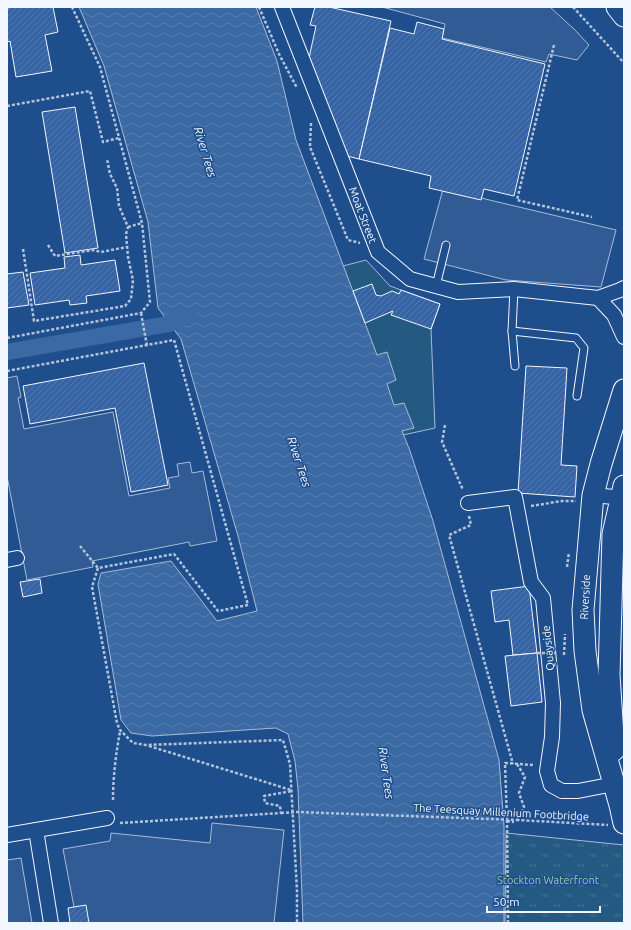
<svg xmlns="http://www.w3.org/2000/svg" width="631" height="930" viewBox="0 0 631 930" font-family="Ubuntu,sans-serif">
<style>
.grass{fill:url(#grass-tufts);stroke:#a8bbd7}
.pitch{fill:#245a82;stroke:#a8bbd7}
.parking{fill:#305b95;stroke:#a8bbd7}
.water{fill:url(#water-waves);stroke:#a8bbd7}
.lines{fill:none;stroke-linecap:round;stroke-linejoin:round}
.canal{stroke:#3b69a3;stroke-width:16}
.building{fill:url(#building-hatch);stroke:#f2f6ff}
.service-casing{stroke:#f2f6ff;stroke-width:9}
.minor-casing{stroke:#f2f6ff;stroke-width:16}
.primary-casing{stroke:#f2f6ff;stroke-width:23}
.path{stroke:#b3c4dc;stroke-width:2.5;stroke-dasharray:3 2;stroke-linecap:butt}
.service{stroke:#1f4e8c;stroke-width:7}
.minor{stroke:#1f4e8c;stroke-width:14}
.primary{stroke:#1f4e8c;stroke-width:21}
.path-bridge{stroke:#b3c4dc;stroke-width:2.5;stroke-dasharray:3 2;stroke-linecap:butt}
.labels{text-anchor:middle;stroke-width:3;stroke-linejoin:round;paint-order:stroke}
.street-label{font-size:11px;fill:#f2f6ff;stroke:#1f4e8c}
.park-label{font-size:11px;fill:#97c8a6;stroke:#1f4e8c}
.water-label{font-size:12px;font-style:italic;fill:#f2f6ff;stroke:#1f4e8c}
</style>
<defs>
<pattern id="grass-tufts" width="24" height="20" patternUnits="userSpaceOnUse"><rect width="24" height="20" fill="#245a82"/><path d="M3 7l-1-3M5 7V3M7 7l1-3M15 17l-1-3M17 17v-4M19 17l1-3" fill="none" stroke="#447295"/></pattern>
<pattern id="water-waves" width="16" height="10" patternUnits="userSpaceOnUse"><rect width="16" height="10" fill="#3b69a3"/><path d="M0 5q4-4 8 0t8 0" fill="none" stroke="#587fb1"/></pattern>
<pattern id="building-hatch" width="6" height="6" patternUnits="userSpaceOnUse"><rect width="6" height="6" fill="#3563a3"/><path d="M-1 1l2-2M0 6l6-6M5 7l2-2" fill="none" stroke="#537ab1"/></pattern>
</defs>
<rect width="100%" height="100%" fill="#1f4e8c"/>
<path class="grass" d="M506,833L624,845V923H505Z"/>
<path class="pitch" d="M366,260L390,286L440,304L431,329L435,428L403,435L343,266Z"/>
<g class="parking">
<path d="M382,7H550L575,30L589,45L577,60L549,54L546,62L442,38L445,24Z"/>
<path d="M443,189L616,230L601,287L506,280L424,259Z"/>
<path d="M17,376L21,397L18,398L24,429L113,412L129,496L170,488L168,478L179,476L177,464L190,462L192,473L203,471L217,541L190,546L189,542L92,561L93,567L27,580L7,476V378Z"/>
<path d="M212,823L284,830L274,923H89L74,907L63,849L110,841L111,833L210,843Z"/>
<path d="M21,858L32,923H7V860Z"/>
</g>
<path class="water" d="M79,7H256L277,61L296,140L377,355L387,352L396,380L387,384L394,405L404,403L414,428L402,431L410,451L433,521L499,760L504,826V923H303L298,789L295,761L288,734L276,728L152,736L131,733L121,720L98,584L101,573L171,561L217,621L257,611L238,536L181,339L158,308L148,222L104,66Z"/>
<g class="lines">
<path class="canal" d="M7,352L169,324L189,316"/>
</g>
<g class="building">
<path d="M13,7H53L58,32L45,35L52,71L16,77L10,41L7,42V8Z"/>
<path d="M315,7H329L391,21L359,159L343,155L309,58L316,26L310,25Z"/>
<path d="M417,22L444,29L442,39L545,64L514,196L484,189L481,200L429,188L431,176L359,159L390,28L414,34Z"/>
<path d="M75,107L98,248L65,253L42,112Z"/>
<path d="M80,255L81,265L115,260L120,291L86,296L87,303L70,305L69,300L35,305L30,273L65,268L64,257Z"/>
<path d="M23,272L29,305L7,308V274Z"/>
<path d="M372,284L376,295L381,296L392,291L399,294L401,290L440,304L431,329L391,315L393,311L365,323L353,291Z"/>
<path d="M144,363L168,485L131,492L115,408L30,424L23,386Z"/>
<path d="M526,366L567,368L561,465L577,466L575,497L518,493Z"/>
<path d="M40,579L42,593L23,597L20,582Z"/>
<path d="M529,586L537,653L513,655L509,620L495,622L491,591Z"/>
<path d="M537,653L542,702L511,706L505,656Z"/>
<path d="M86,905L89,923H70L68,908Z"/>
</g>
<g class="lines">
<g class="service-casing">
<g id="service">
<path d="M436,286L446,245"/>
<path d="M514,289L512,331L515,366"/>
<path d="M512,331L576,338L584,348L577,396"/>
</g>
</g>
<g class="minor-casing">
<g id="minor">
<path d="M282,7L378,252L410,279L458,292L514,289L598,298L620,290L624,288"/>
<path d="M598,298L614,315L624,337"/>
<path d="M593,495L624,498"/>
<path d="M468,503L515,497L531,582L543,598L553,703L552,737L547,771L551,785L562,791H578L614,784"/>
<path d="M7,560L17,558"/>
<path d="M36,830L51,923"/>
<path d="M7,835L107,818"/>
</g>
</g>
<g class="primary-casing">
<g id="primary">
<path d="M617,7L624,16"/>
<path d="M624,390L601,464L593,495L583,610L585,651L593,710L620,805L624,823"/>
<path d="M614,750L609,675L613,534L624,486"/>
</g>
</g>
<g class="path">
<path d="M259,7L279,54L297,88"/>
<path d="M573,7L624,63"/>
<path d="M554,45L517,200L592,217"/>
<path d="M7,106L90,91L103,142L119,138"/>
<path d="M311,123L310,147L348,240L360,243"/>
<path d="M128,227L142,223"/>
<path d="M48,245L55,256L93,250L101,252L127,247"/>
<path d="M23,249L34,321L125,306L131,299L133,280L128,257L126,234L128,227L119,206L117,188L110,174L107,159"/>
<path d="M141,313L147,346"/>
<path d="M7,338L141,313L150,302L142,223L100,67L72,7"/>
<path d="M7,371L174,340L248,605L218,611L174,554L98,568"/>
<path d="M445,425L442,442L463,490"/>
<path d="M531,506L562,501H576"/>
<path d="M469,516L471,525L449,535L513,764"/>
<path d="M80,546L98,568"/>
<path d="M567,567L569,552"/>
<path d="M98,568L92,587L117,723L120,730L133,743L146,745L283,740L290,764L297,891V923"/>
<path d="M564,655L565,634"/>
<path d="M149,746L291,790"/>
<path d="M517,764L525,777L519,793L524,807L518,820L608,825"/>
<path d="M113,800C113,776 116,754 120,731"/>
<path d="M507,821L514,822"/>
<path d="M120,823L281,813L280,806L265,803L264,796L292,791"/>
<path d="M508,923L507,821L505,763L533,765"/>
</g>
<use href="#service" class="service"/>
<use href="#minor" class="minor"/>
<use href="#primary" class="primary"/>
<g class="path-bridge">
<path d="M537,653H555"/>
<path d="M281,813L298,812L518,820"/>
</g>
</g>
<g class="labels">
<g class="street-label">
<text transform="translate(363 215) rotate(69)" y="4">Moat Street</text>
<text transform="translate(585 597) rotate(-87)" y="4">Riverside</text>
<text transform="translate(548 648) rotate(-96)" y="4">Quayside</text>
<text transform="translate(501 812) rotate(3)" y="4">The Teesquay Millenium Footbridge</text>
</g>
<g class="park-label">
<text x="548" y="884">Stockton Waterfront</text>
</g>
<g class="water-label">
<text transform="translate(205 152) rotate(73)" y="4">River Tees</text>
<text transform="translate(299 462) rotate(72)" y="4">River Tees</text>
<text transform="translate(386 773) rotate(82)" y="4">River Tees</text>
</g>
</g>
<rect width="631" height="930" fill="none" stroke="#f2f6ff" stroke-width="16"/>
<path d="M487 906v6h113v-6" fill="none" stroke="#f2f6ff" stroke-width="2"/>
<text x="493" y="906" font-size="12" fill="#f2f6ff" stroke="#1f4e8c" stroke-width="3" paint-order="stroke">50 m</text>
</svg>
